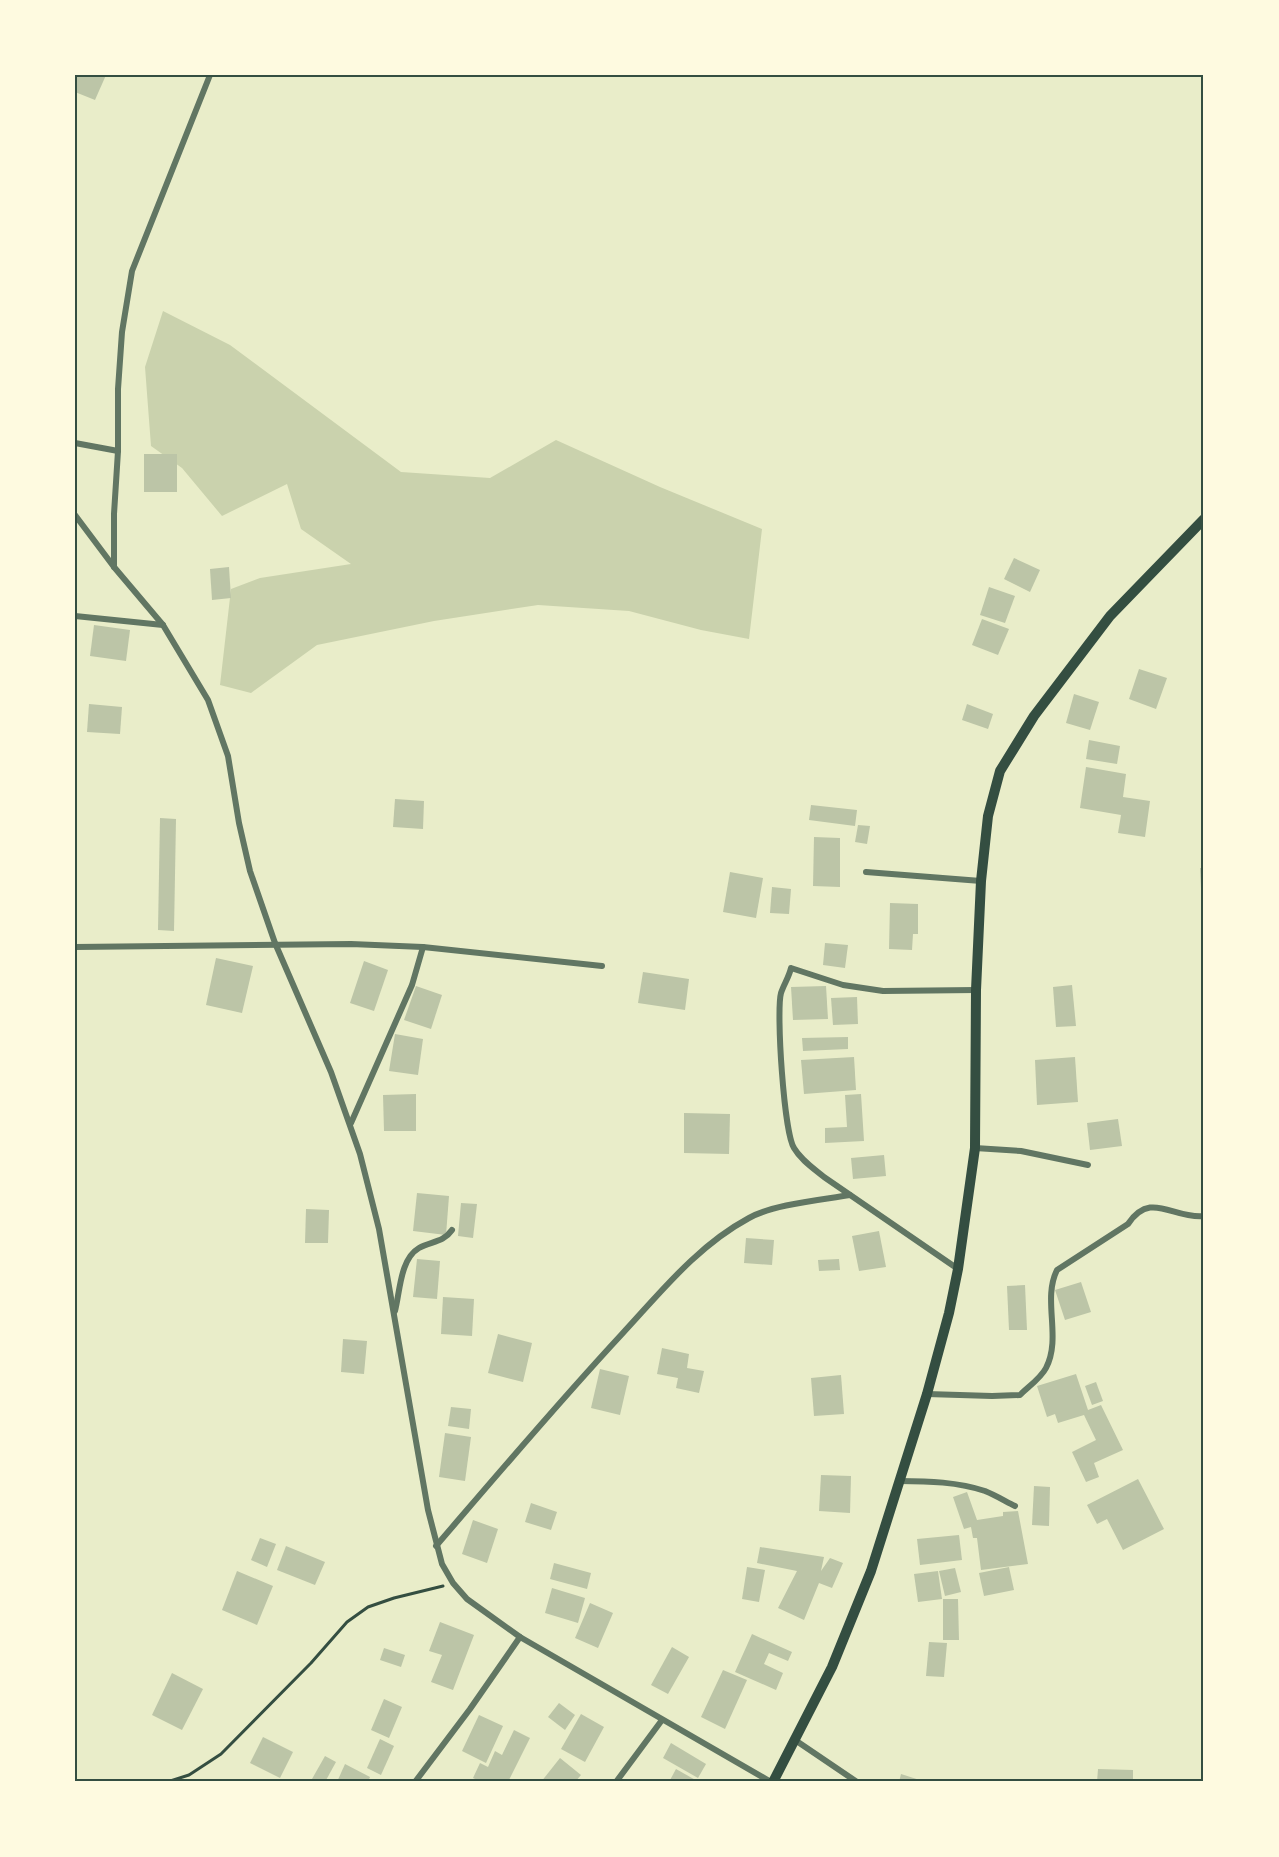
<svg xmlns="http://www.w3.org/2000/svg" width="1279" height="1857" viewBox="0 0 1279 1857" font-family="'Open Sans',sans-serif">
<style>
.green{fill:#cad2ad}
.building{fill:#bcc5a7}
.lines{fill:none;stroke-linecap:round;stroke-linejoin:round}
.path{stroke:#344e41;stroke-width:3}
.minor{stroke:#617663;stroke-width:6}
.secondary{stroke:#344e41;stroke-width:10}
.neatline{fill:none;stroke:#344e41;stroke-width:2}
</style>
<rect width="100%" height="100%" fill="#e9edc9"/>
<path class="green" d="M163,311L230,345L401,472L490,478L556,440L660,487L762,529L749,639L701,630L629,611L538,605L434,621L317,645L251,693L220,685L231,589L260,578L351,564L301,529L287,484L222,516L182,468L151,446L145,367Z"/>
<g class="building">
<path d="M75,75H106L95,100L75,92Z"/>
<rect x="144" y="454" width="33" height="38"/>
<path d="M1014,558L1040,570L1030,592L1004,579Z"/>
<path d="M229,567L231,598L212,600L210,569Z"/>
<path d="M989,587L1015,596L1005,623L980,615Z"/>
<path d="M982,619L1009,629L998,655L972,645Z"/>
<path d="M94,625L130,630L126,661L90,656Z"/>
<path d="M1139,669L1167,678L1156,709L1129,699Z"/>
<path d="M1074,694L1099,702L1090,730L1066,723Z"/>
<path d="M89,704L122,707L120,734L87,732Z"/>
<path d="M967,704L993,714L988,729L962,720Z"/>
<path d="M1089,740L1120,746L1117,764L1086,759Z"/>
<path d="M1086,767L1126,774L1123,797L1150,801L1145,837L1118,833L1121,815L1080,808Z"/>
<path d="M395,799L424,801L423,829L393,827Z"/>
<path d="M811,805L857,810L855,826L809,820Z"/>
<path d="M160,818L176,819L174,931L158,930Z"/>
<path d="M858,825L870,826L867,844L855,842Z"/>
<path d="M814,837L840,838V887L813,886Z"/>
<path d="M1200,868H1204V888H1201Z"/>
<path d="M730,872L763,878L756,918L723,912Z"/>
<path d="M772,887L791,889L789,914L770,913Z"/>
<path d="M890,903L918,904V934H913L912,950L889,949Z"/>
<path d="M825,943L848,945L845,968L823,965Z"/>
<path d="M216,958L253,966L242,1013L206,1005Z"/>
<path d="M364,961L388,970L374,1011L350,1003Z"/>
<path d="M643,972L689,979L685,1010L638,1003Z"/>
<path d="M1072,985L1076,1026L1056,1027L1053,987Z"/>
<path d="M416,986L442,995L431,1029L404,1020Z"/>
<path d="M826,986L828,1019L793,1020L791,987Z"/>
<path d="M857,997L858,1024L833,1025L831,998Z"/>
<path d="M395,1034L423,1039L418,1075L389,1071Z"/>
<path d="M848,1037V1049L803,1051L802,1038Z"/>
<path d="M854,1057L856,1090L804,1094L801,1060Z"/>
<path d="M1075,1057L1078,1102L1037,1105L1035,1060Z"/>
<path d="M416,1094V1131H384L383,1095Z"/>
<path d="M861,1094L864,1141L825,1143V1128L847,1127L845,1095Z"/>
<path d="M684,1113L730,1114L729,1154L684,1153Z"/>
<path d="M1118,1119L1122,1146L1090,1150L1087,1123Z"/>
<path d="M884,1155L886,1176L853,1179L851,1158Z"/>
<path d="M417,1193L449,1196L446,1235L413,1231Z"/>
<path d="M461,1203L477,1204L473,1238L458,1236Z"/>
<path d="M306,1209L329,1210L328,1243H305Z"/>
<path d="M879,1231L886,1267L859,1271L852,1236Z"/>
<path d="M746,1238L774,1240L772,1265L744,1263Z"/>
<path d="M417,1259L440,1261L437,1299L413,1297Z"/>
<path d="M839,1259L840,1270L819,1271L818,1260Z"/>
<path d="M1081,1282L1091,1312L1065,1320L1055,1290Z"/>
<path d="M1025,1285L1027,1330H1009L1007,1286Z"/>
<path d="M443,1297L474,1299L472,1336L441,1334Z"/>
<path d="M498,1334L532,1343L523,1382L488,1373Z"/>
<path d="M343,1339L367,1341L364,1374L341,1372Z"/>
<path d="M662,1348L689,1354L687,1368L704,1371L699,1393L676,1388L678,1378L657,1374Z"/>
<path d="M600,1369L629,1376L620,1415L591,1408Z"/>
<path d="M1076,1374L1088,1410L1101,1405L1123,1450L1094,1463L1099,1477L1086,1482L1072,1452L1096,1440L1084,1415L1058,1423L1055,1414L1047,1417L1037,1386Z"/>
<path d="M841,1375L844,1414L814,1416L811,1378Z"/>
<path d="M1096,1382L1103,1401L1092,1405L1085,1386Z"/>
<path d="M451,1407L471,1409L469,1429L448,1426Z"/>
<path d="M445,1433L471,1437L465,1481L439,1477Z"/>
<path d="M821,1475L851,1476L850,1513L819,1511Z"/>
<path d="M1138,1479L1164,1529L1123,1550L1107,1519L1097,1524L1087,1505Z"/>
<path d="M1034,1486L1050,1487L1049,1526L1032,1525Z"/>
<path d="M967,1492L977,1520L1003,1516V1512L1018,1511L1028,1564L981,1570L977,1538H973L971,1527L964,1529L953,1497Z"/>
<path d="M531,1503L557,1512L551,1530L525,1522Z"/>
<path d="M473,1520L498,1529L487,1563L462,1554Z"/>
<path d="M959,1535L962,1560L920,1565L917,1539Z"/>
<path d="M260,1538L276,1544L267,1567L251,1560Z"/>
<path d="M286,1546L325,1562L315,1585L277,1570Z"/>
<path d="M760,1547L824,1557L821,1571L830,1558L843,1563L832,1588L819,1583L804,1620L778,1608L797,1571L757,1563Z"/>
<path d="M554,1563L591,1573L587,1589L550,1579Z"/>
<path d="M747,1567L765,1570L759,1602L742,1599Z"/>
<path d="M1009,1567L1014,1590L984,1596L979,1573Z"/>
<path d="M955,1568L961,1592L945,1596L939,1571Z"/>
<path d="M237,1571L273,1586L257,1625L222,1610Z"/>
<path d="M938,1571L942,1599L918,1602L914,1574Z"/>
<path d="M552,1588L585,1598L578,1623L545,1613Z"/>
<path d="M943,1599H958L959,1640H943Z"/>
<path d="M590,1603L613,1613L598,1648L575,1638Z"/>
<path d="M440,1622L474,1635L453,1690L431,1682L442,1655L429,1651Z"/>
<path d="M752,1634L792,1652L788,1661L769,1653L764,1664L783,1673L776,1690L735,1672Z"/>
<path d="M929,1642L947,1643L944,1677L926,1676Z"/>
<path d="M672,1647L689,1657L668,1694L651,1685Z"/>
<path d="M384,1648L405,1655L401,1667L380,1660Z"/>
<path d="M723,1670L747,1680L725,1729L701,1717Z"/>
<path d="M172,1673L203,1689L182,1730L152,1715Z"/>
<path d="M384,1699L402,1707L389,1738L371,1730Z"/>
<path d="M559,1703L575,1715L565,1730L548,1717Z"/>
<path d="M581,1714L604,1727L585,1762L561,1749Z"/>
<path d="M479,1715L503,1726L486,1763L462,1751Z"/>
<path d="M514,1730L530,1738L508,1782H481L473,1778L480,1763L488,1767L495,1751L502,1755Z"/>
<path d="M263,1737L293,1752L280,1778L250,1763Z"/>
<path d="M380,1739L394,1746L381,1775L367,1768Z"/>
<path d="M671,1743L706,1764L698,1778L663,1758Z"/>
<path d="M325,1756L336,1762L325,1782H317L312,1779Z"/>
<path d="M560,1758L581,1775L575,1782H541Z"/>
<path d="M345,1764L370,1777L368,1782H337Z"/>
<path d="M676,1769L699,1782H669Z"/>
<path d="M1098,1769L1133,1770V1782H1097Z"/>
<path d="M901,1774L926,1782H899Z"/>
</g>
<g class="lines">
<path class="path" d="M167,1782L189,1775L221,1754L311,1663L347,1622L368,1607L394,1598L443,1586"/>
<g class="minor">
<path d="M75,443L118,451"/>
<path d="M75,515L114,567L163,625L208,700L228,756L239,823L250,871L275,943L331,1072L360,1154L379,1229L428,1510L442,1564L453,1583L467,1599L520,1637L771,1782"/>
<path d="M114,567V514L118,451V389L122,332L132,271L210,75"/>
<path d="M75,616L163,625"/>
<path d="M866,872L981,881"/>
<path d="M75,947L351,944L423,947L602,966"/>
<path d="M351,1123L412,985L423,947"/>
<path d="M975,1148L1021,1151L1088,1165"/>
<path d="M958,1269L824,1177C813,1168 801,1160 794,1148C784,1133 776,1011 781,993C784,984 789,977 791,968L843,985L883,991L976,990"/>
<path d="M395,1311C400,1292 400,1259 419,1248C431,1241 443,1243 452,1230"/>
<path d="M927,1394L992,1396L1020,1395C1028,1387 1041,1378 1046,1368C1062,1337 1042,1300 1057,1270L1128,1224C1151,1190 1172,1219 1204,1216"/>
<path d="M900,1481C928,1481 958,1482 985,1491C995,1495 1005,1501 1015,1506"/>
<path d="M436,1546C497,1475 558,1403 622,1334C661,1292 697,1246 749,1218C774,1204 821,1200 850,1195"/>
<path d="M795,1740L857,1782"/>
<path d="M415,1782L470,1709L520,1637"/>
<path d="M616,1782L662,1720"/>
</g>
<path class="secondary" d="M773,1782L832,1667L871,1571L927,1394L949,1313L958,1269L975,1148L976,990L981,881L988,816L1000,771L1034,716L1110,616L1204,519"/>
</g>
<rect width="1279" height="1857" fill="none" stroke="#fefae0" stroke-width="153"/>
<rect x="76" y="76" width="1126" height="1704" class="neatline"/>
</svg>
